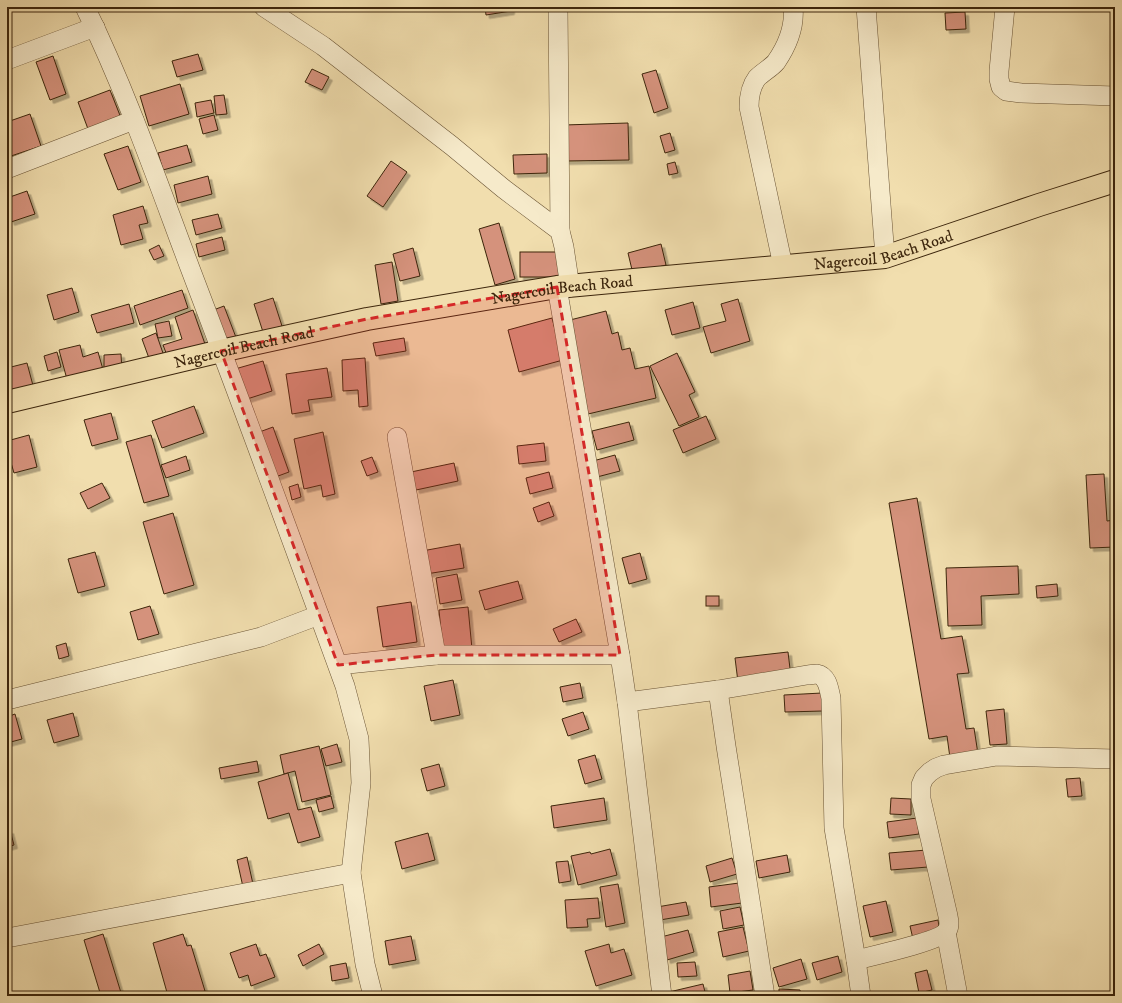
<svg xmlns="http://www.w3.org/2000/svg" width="1122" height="1003" viewBox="0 0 1122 1003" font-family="'IM FELL DW Pica',serif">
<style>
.building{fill:#d5927c;stroke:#3c250c;filter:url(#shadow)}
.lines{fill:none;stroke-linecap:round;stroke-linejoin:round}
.minor-casing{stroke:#695334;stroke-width:20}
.major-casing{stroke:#3c250c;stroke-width:24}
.minor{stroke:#f6eaca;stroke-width:19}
.major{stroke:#f1deae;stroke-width:22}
.marked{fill:#d62828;fill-opacity:0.2;stroke:#d62828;stroke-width:3;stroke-dasharray:8 5;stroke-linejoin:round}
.labels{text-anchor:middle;stroke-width:3;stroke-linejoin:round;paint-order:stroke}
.street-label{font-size:16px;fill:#3c250c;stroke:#f6eaca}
</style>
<defs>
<filter id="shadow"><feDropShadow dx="3.5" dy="3.5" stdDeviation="0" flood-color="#0004"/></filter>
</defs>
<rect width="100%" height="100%" fill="#f1deae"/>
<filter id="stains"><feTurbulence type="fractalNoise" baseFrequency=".005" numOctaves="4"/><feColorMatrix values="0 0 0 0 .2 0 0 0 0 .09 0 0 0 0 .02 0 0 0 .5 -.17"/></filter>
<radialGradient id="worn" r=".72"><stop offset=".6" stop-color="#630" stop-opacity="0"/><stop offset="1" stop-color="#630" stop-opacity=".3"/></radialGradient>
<g class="building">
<path d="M485,7H511V11L486,15Z"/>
<path d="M965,12L966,29L946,30L945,13Z"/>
<path d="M198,54L203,70L177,77L172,61Z"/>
<path d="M53,56L66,94L50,100L36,62Z"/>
<path d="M312,69L329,77L322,90L305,82Z"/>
<path d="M656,70L668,108L654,113L642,74Z"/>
<path d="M180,84L189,114L149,126L140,96Z"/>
<path d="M110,90L121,118L88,129L78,102Z"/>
<path d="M224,95L227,114L216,115L214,96Z"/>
<path d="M211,100L214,113L197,117L195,103Z"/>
<path d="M30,114L41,146L11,156L7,146V122Z"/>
<path d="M214,115L218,130L203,134L199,119Z"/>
<path d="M628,123L629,160L566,161L564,125Z"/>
<path d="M670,133L675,150L665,153L660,136Z"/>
<path d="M187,145L192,162L163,170L158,153Z"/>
<path d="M128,146L141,182L118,190L104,154Z"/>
<path d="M547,154V173L514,174L513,155Z"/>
<path d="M391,161L407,172L383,207L367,196Z"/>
<path d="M675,162L678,173L669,175L667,164Z"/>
<path d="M208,176L212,194L178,203L174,185Z"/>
<path d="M27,191L35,214L11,222L7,212V198Z"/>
<path d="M143,206L148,223L139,225L143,239L121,245L113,215Z"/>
<path d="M218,214L222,228L196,235L192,220Z"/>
<path d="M499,223L515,279L495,285L479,229Z"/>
<path d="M222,237L225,250L199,257L196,244Z"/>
<path d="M661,244L666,265L633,274L628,253Z"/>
<path d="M159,245L164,256L154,260L149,250Z"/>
<path d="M413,248L420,276L400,281L393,254Z"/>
<rect x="520" y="252" width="39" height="25"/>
<path d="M392,262L398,301L381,304L375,265Z"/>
<path d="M72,288L79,312L54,320L47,295Z"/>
<path d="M182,290L188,308L140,325L134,306Z"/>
<path d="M273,298L282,326L263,332L254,304Z"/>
<path d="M738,299L750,341L711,353L703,327L726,321L721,304Z"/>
<path d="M693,302L700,328L672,335L665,310Z"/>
<path d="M129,304L134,323L97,333L91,315Z"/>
<path d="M224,306L237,340L220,346L208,312Z"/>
<path d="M193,310L205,344L168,358L163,345L182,339L175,317Z"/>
<path d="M606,311L612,334L618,332L622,350L630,348L635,369L649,366L656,398L588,414L566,321Z"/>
<path d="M552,318L563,360L519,372L508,330Z"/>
<path d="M169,321L172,336L158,338L155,324Z"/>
<path d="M156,333L164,356L150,361L142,339Z"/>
<path d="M404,338L406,351L376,356L373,343Z"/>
<path d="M80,345L83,357L98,352L104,373L68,383L59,350Z"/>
<path d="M57,352L61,367L48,371L44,356Z"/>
<path d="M677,353L695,392L689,395L699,417L679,426L650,366Z"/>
<path d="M121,354L122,372H104V355Z"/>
<path d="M365,358L368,406L359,407L358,390L343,391L342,360Z"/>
<path d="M263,361L272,391L244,400L235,369Z"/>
<path d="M27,363L35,393L7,399V368Z"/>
<path d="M327,368L332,397L308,400L310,411L292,414L286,374Z"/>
<path d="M194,406L204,433L162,448L152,421Z"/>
<path d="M111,413L118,439L92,446L84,420Z"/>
<path d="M706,416L716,439L683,453L673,430Z"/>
<path d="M629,422L634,440L597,450L592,431Z"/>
<path d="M273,427L289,472L270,479L254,434Z"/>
<path d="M323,432L335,494L323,497L321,485L304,489L294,439Z"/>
<path d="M29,435L37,467L14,473L7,449V441Z"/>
<path d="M151,435L169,496L144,503L126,442Z"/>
<path d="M544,443L546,461L519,464L517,446Z"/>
<path d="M615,455L620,471L597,477L593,461Z"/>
<path d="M186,456L190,470L166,478L161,465Z"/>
<path d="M372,457L378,472L367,476L361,461Z"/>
<path d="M454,463L458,481L416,490L411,472Z"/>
<path d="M549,472L553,488L530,494L526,478Z"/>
<path d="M1104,474L1107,521L1115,520V547L1090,548L1086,475Z"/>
<path d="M102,483L110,498L88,509L80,493Z"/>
<path d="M298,484L301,497L292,500L289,487Z"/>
<path d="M917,498L941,639L962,636L969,673L957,674L966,729L974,728L978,754L950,758L947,736L929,739L889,503Z"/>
<path d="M549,502L554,516L538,522L533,508Z"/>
<path d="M173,513L194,585L164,594L143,522Z"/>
<path d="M460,544L464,568L426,574L422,551Z"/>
<path d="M95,552L105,586L78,593L68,559Z"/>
<path d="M640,553L647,579L629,584L622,558Z"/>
<path d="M1018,566L1019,594L981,596L982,625L948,626L946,568Z"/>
<path d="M457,574L462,600L440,604L436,578Z"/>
<path d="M518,581L523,599L485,610L479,591Z"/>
<path d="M1057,584L1058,596L1037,598L1036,586Z"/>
<rect x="706" y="596" width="13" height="10"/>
<path d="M411,602L417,642L383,647L377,607Z"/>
<path d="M150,606L159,634L138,640L130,612Z"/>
<path d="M468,607L472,649L443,652L439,610Z"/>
<path d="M576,619L582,632L559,642L553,629Z"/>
<path d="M66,643L69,656L59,659L56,646Z"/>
<path d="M788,652L791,677L738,682L735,658Z"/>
<path d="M453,680L460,715L431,721L424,686Z"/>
<path d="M580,683L583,698L563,702L560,687Z"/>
<path d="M822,693L823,711L785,712L784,695Z"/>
<path d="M1004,709L1007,744L990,745L986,711Z"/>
<path d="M583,712L589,729L568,736L562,719Z"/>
<path d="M73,713L79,736L54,743L47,720Z"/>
<path d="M15,714L22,739L7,743V717Z"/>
<path d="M337,744L342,762L326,766L321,749Z"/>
<path d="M319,746L331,795L302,802L295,771L284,774L280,755Z"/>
<path d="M595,755L602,779L585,784L578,760Z"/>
<path d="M257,761L259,772L221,779L219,768Z"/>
<path d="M439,764L445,786L427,791L421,769Z"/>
<path d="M288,773L298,810L311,807L320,837L298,843L289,813L268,819L258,782Z"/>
<path d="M1080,778L1082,796L1068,797L1066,779Z"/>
<path d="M331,796L334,808L319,812L316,800Z"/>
<path d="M604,798L607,820L554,828L551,806Z"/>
<path d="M891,798L911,799V815L890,814Z"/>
<path d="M917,818L919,834L889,838L887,822Z"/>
<path d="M10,830L14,845L7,847V831Z"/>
<path d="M428,833L435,860L402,869L395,842Z"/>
<path d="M610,849L617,875L578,885L571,856L590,852L591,854Z"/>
<path d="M927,850L928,867L891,870L889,853Z"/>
<path d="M787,855L790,872L759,878L756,861Z"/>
<path d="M247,857L253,884L243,887L237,860Z"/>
<path d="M732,858L737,874L710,882L706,866Z"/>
<path d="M568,861L571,881L559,883L556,862Z"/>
<path d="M739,883L742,903L711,907L709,887Z"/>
<path d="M618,884L625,923L606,927L600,887Z"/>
<path d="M598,898L600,918L587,919L588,927L567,928L565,900Z"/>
<path d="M886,901L893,932L870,937L863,906Z"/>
<path d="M686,902L689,915L660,920L657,907Z"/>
<path d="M740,907L744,925L723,929L720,911Z"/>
<path d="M938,920L940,933L913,939L910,926Z"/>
<path d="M743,927L749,951L723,957L718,932Z"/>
<path d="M688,930L694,952L667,960L661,937Z"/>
<path d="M103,934L122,996H101L84,940Z"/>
<path d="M183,934L187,946L191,945L205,991L187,996H168L153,943Z"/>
<path d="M411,936L416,960L389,965L385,941Z"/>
<path d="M256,944L260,956L266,954L275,977L251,986L248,975L239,978L230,953Z"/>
<path d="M319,944L324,954L303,966L298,955Z"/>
<path d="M609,944L611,953L624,949L632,975L596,986L585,951Z"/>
<path d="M838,956L842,972L817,980L812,963Z"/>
<path d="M801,959L807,979L779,987L773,968Z"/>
<path d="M695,962L697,976L678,977L677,963Z"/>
<path d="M346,963L349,978L332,981L330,966Z"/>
<path d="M927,970L932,990L919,993L915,973Z"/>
<path d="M750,971L753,990L730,993L728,975Z"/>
<path d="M703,984L706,996H670L669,992Z"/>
<path d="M779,989L800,990L801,996H779Z"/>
<path d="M945,992L946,996H926L925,994Z"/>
<path d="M890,994V996H874V995Z"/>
</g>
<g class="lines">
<g class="minor-casing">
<g id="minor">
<path d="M85,7C126,91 157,180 190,268C243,407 294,546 345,686L359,739L361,783L351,873L365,964L373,996"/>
<path d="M264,7L323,46L452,146L504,189L560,231L564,247L570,287"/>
<path d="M558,7L560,231"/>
<path d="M866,7L885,257"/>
<path d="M1005,7L999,71V79L1001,87L1006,91L1021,93L1115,96"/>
<path d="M7,60L95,27"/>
<path d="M7,169L134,120"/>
<path d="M783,266L749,107C749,97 751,86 757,78C763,72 771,68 776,62C787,46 795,26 793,7"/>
<path d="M557,287L620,655L627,702L662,996"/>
<path d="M436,655H620"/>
<path d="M338,665L436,655L432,632L397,437"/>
<path d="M718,690L726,746L765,996"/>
<path d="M7,700L261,637L319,615"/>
<path d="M627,702L718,690L807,675C810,675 814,674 817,674C828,676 829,690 831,698L834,828L856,960L861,996"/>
<path d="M946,932L958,996"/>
<path d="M7,938L351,873"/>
<path d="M856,960C872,956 940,941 947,931C950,926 949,921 948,916L921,799V785L924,778L930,772L936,768L944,765L997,756L1115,759"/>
</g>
</g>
<g class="major-casing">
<g id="major">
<path id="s1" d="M7,402L221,351L367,319L557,287L885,257L1039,205L1115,181"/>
</g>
</g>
<use href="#minor" class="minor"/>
<use href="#major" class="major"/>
</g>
<path class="marked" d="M557,287L620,655H436L338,665L221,351L367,319Z"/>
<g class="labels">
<g class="street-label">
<text dy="6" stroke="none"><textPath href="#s1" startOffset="891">Nagercoil Beach Road</textPath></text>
<text dy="6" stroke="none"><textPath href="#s1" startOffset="567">Nagercoil Beach Road</textPath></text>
<text dy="6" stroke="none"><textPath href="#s1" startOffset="243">Nagercoil Beach Road</textPath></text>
</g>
</g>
<rect width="1122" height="1003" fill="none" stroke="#f1deae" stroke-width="24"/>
<rect x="8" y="8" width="1106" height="987" fill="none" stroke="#3c250c" stroke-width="2"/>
<rect x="12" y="12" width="1098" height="979" fill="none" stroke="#3c250c"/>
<rect width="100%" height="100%" filter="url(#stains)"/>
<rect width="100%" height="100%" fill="url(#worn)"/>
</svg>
